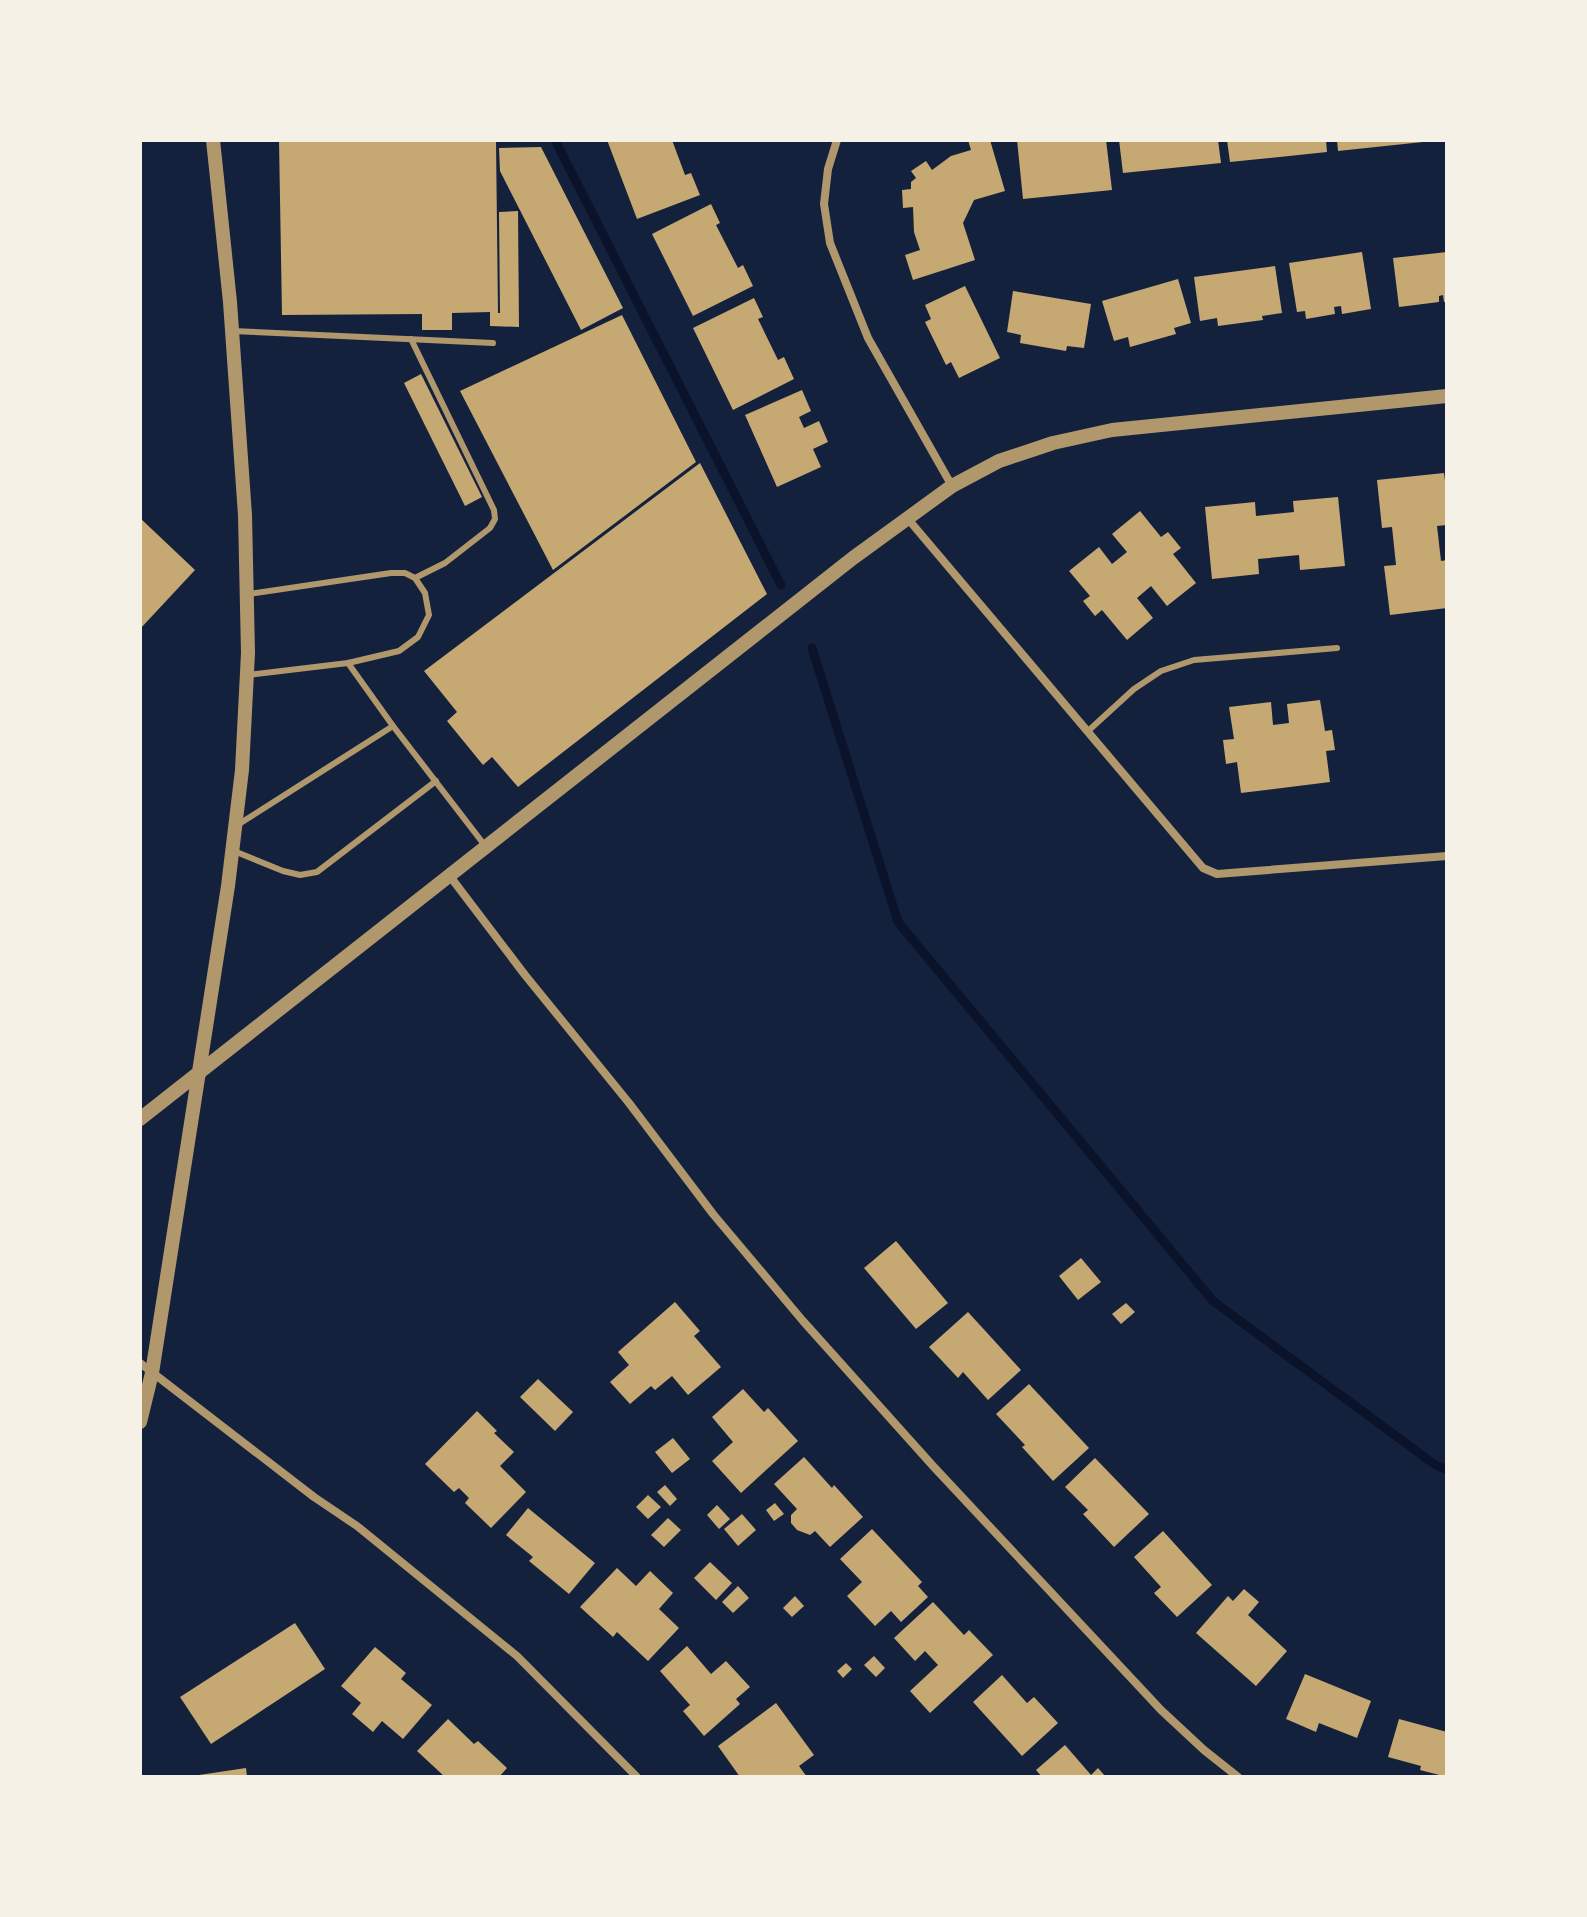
<svg xmlns="http://www.w3.org/2000/svg" width="1587" height="1917" viewBox="0 0 1587 1917" font-family="'Archivo Narrow',sans-serif">
<style>
.lines{fill:none;stroke-linecap:round;stroke-linejoin:round}
.stream{stroke:#0b132b;stroke-width:9}
.building{fill:#c6a872}
.service{stroke:#b1986c;stroke-width:6}
.minor{stroke:#b1986c;stroke-width:8}
.tertiary{stroke:#b1986c;stroke-width:14}
</style>
<rect width="100%" height="100%" fill="#14213d"/>
<g class="lines">
<g class="stream">
<path d="M555,140L781,585"/>
<path d="M812,648L898,922L1213,1301L1434,1464L1447,1470"/>
</g>
</g>
<g class="building">
<path d="M279,140H496L498,313H500L499,212L518,211L519,327L490,326V312L452,313V330H422V314L282,315Z"/>
<path d="M607,140H672L685,175L691,173L700,195L637,219Z"/>
<path d="M968,140H990L1005,191L974,200L963,223L975,260L913,280L905,255L920,250L914,232L913,207L903,208L902,190L911,189V182L916,178L911,171L926,161L932,170L951,156L971,150Z"/>
<path d="M1017,140H1106L1112,190L1023,199Z"/>
<path d="M1119,140H1218L1221,163L1123,173Z"/>
<path d="M1227,140H1326L1327,152L1230,162Z"/>
<path d="M1337,140H1423V142L1338,151Z"/>
<path d="M541,147L623,308L581,330L500,171L499,148Z"/>
<path d="M711,204L720,223L716,225L738,268L743,265L753,286L693,316L652,234Z"/>
<path d="M1362,252L1371,309L1342,314L1341,306L1334,307L1335,314L1306,319L1305,311L1297,312L1289,263Z"/>
<path d="M1447,252V302H1444L1443,295L1439,296V302L1399,307L1393,258Z"/>
<path d="M1275,266L1282,313L1262,316L1263,320L1218,326L1217,318L1200,321L1194,277Z"/>
<path d="M1178,279L1191,323L1174,328L1176,334L1130,347L1128,337L1114,341L1102,301Z"/>
<path d="M965,286L1000,358L959,378L951,362L946,365L925,322L931,319L925,305Z"/>
<path d="M1013,291L1091,304L1084,348L1067,346L1066,351L1020,343L1021,335L1007,332Z"/>
<path d="M754,298L763,317L758,319L778,360L784,357L794,379L733,410L693,328Z"/>
<path d="M622,315L696,462L553,570L460,391Z"/>
<path d="M421,374L482,497L465,506L404,383Z"/>
<path d="M802,390L811,411L799,417L804,428L819,421L828,442L813,449L821,467L777,487L745,415Z"/>
<path d="M700,463L767,594L518,787L492,757L483,765L447,721L457,712L424,671Z"/>
<path d="M1444,473L1447,496V525L1437,526L1441,561L1447,560V608L1390,615L1384,566L1396,565L1392,527L1382,528L1377,480Z"/>
<path d="M1338,497L1345,566L1300,570L1299,555L1258,559L1259,574L1212,579L1205,507L1255,502L1256,516L1294,512L1293,501Z"/>
<path d="M1140,511L1161,537L1168,532L1181,548L1173,554L1196,583L1167,606L1151,586L1137,598L1153,618L1127,640L1102,610L1095,616L1083,601L1090,596L1069,571L1099,547L1112,564L1127,552L1112,534Z"/>
<path d="M140,518L195,570L140,629Z"/>
<path d="M1320,700L1325,731L1332,730L1335,750L1326,751L1330,782L1241,793L1237,762L1226,764L1223,740L1234,739L1229,707L1271,702L1273,725L1289,723L1287,704Z"/>
<path d="M896,1241L948,1303L916,1329L864,1268Z"/>
<path d="M1081,1258L1101,1282L1078,1300L1059,1276Z"/>
<path d="M675,1302L700,1331L694,1336L721,1367L688,1395L672,1376L655,1390L651,1386L630,1404L610,1382L629,1365L618,1352Z"/>
<path d="M1126,1303L1135,1312L1121,1324L1112,1314Z"/>
<path d="M968,1312L1021,1370L988,1400L963,1372L958,1378L929,1347Z"/>
<path d="M538,1379L573,1412L555,1431L520,1397Z"/>
<path d="M1029,1384L1089,1448L1053,1481L1022,1447L1025,1445L996,1414Z"/>
<path d="M743,1389L764,1412L768,1408L798,1441L741,1493L712,1461L733,1442L712,1417Z"/>
<path d="M477,1411L497,1431L494,1433L514,1452L500,1466L526,1492L491,1528L465,1503L469,1498L459,1488L454,1492L425,1464Z"/>
<path d="M673,1438L690,1459L672,1473L655,1452Z"/>
<path d="M804,1457L832,1488L834,1485L863,1517L830,1547L815,1531L810,1535L797,1530L791,1523V1515L797,1509L774,1484Z"/>
<path d="M1095,1458L1149,1514L1114,1547L1083,1514L1088,1510L1065,1487Z"/>
<path d="M665,1485L677,1499L670,1506L657,1492Z"/>
<path d="M648,1495L661,1507L648,1519L636,1507Z"/>
<path d="M775,1503L784,1514L774,1521L766,1510Z"/>
<path d="M717,1505L730,1519L719,1529L707,1515Z"/>
<path d="M528,1508L595,1563L569,1594L529,1561L533,1557L506,1535Z"/>
<path d="M742,1514L756,1530L738,1546L724,1529Z"/>
<path d="M668,1518L681,1530L664,1547L651,1535Z"/>
<path d="M872,1529L922,1582L918,1586L928,1597L901,1622L891,1611L875,1626L847,1596L862,1582L840,1559Z"/>
<path d="M1163,1531L1212,1585L1177,1617L1154,1593L1161,1587L1134,1557Z"/>
<path d="M710,1562L732,1583L716,1600L694,1578Z"/>
<path d="M617,1568L636,1586L650,1571L673,1593L659,1609L679,1628L648,1661L617,1632L613,1637L580,1607Z"/>
<path d="M738,1586L749,1598L733,1613L722,1602Z"/>
<path d="M1244,1589L1259,1602L1248,1615L1287,1651L1256,1686L1196,1633L1228,1596L1233,1601Z"/>
<path d="M795,1596L804,1606L792,1617L783,1608Z"/>
<path d="M933,1602L964,1635L969,1630L993,1655L930,1713L910,1691L938,1665L925,1651L915,1661L894,1638Z"/>
<path d="M295,1623L325,1669L211,1744L180,1697Z"/>
<path d="M687,1646L711,1674L726,1661L750,1687L736,1699L740,1704L704,1736L683,1711L690,1705L660,1671Z"/>
<path d="M375,1647L406,1673L401,1679L432,1705L403,1739L382,1721L373,1732L352,1714L361,1703L341,1686Z"/>
<path d="M874,1656L885,1668L876,1677L864,1665Z"/>
<path d="M846,1663L852,1669L843,1678L837,1671Z"/>
<path d="M1305,1674L1371,1701L1357,1738L1319,1723L1316,1732L1286,1719Z"/>
<path d="M1002,1675L1027,1703L1034,1697L1058,1723L1022,1756L973,1702Z"/>
<path d="M776,1703L814,1755L799,1766L807,1777H751L749,1775L746,1777H740L718,1746Z"/>
<path d="M448,1719L474,1744L478,1741L507,1768L499,1777H445L417,1751Z"/>
<path d="M1399,1719L1447,1732V1777L1420,1770L1421,1766L1388,1757Z"/>
<path d="M1065,1745L1091,1775L1098,1768L1106,1777H1042L1036,1770Z"/>
<path d="M246,1768L247,1777H199V1775Z"/>
</g>
<g class="lines">
<g class="service">
<path d="M232,331L493,343"/>
<path d="M411,339L494,510L495,519L490,528L445,563L415,578"/>
<path d="M348,663L393,726L486,847"/>
<path d="M247,675L348,663L399,651L418,637L429,615L425,593L415,578L405,573H391L249,594"/>
<path d="M1087,732L1134,689L1161,671L1194,660L1337,648"/>
<path d="M239,824L393,726"/>
<path d="M234,851L283,871L300,875L317,872L436,781"/>
</g>
<g class="minor">
<path d="M837,140L828,169L824,204L830,243L868,338L952,486"/>
<path d="M908,519L1203,868L1217,874L1447,856"/>
<path d="M449,875L525,975L629,1103L713,1214L803,1321L933,1466L1161,1710L1204,1750L1238,1777"/>
<path d="M140,1363L314,1497L357,1526L517,1656L637,1777"/>
</g>
<g class="tertiary">
<path d="M140,1119L853,558L952,486L999,461L1053,443L1112,430L1447,396"/>
<path d="M140,1422L152,1373L228,886L242,770L248,653L245,515L230,302L213,140"/>
</g>
</g>
<rect width="1587" height="1917" fill="none" stroke="#f6f1e7" stroke-width="284"/>
</svg>
